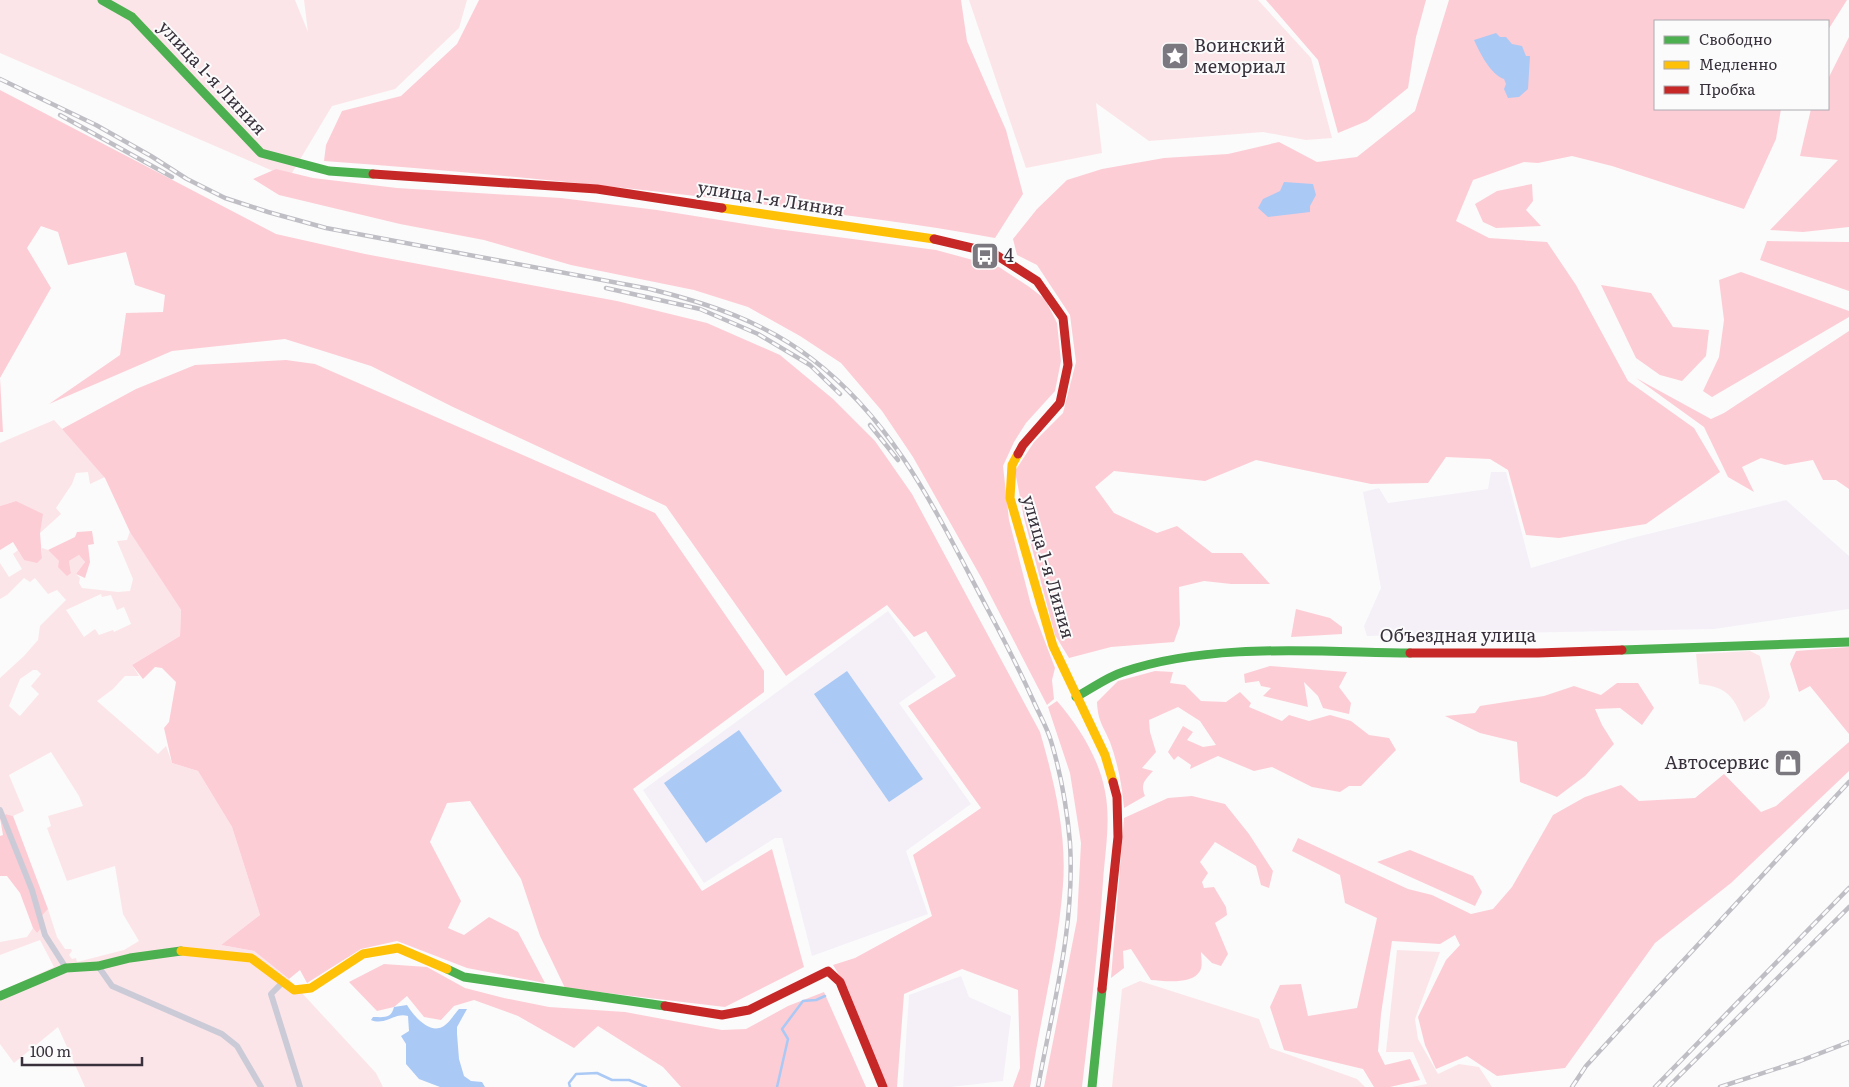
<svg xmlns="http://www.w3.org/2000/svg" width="1849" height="1087" viewBox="0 0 1849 1087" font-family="Literata,serif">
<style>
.built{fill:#f5f0f8}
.green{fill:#fce5e8;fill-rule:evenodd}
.forest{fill:#fdcdd6}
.water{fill:#aac9f5}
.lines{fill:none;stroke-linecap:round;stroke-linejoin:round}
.stream{stroke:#aac9f5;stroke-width:2.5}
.street{stroke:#cbcbd8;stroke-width:6}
.fast{stroke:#4caf50;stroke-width:9}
.slow{stroke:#ffc107;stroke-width:9}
.jam{stroke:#c62828;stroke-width:9}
.rail-casing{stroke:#bfbec5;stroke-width:4.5}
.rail{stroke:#fbfbfb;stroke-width:2.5;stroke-dasharray:8;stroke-linecap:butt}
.labels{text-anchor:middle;stroke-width:4;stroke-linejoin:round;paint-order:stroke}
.poi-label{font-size:18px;fill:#38313c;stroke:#fbfbfb;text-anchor:start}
.street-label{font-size:18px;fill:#38313c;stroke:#fbfbfb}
</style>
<rect width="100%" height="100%" fill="#fbfbfb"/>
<g class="built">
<path d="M1491,472H1506L1531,568L1628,539L1786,500L1849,556V609L1714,629L1367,636L1364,626L1381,588L1363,492L1379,488L1388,503L1488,489Z"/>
<path d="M888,611L936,677L899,703L971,804L906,851L928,914L812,956L782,838H775L704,883L643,790Z"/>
<path d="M961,976L969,997L1011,1016L1003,1081L951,1087H903L909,995Z"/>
</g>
<g class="green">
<path d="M0,0H295L308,32L304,0H467L459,28L395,89L332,106L289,178L0,53Z"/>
<path d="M969,0H1258L1311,58L1332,138L1306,140L1263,132L1149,141L1096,103L1102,153L1026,168Z"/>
<path d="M54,420L105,477L90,484L88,472L76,473L72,484L56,508L61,514L40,533L16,501L0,506V443Z"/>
<path d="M130,531L181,610L180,636L132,665L139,676H125L113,689L97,701L158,754L166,746L172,763L198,771L232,827L260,915L221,945L254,951L289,979L376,1073L383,1087H85L58,1027L14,1063L0,1044V1000L10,987L54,967L40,940L0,955V942L27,937L33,928L37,933L39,919L48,909L57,937L65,949H71L72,951L69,955L72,959L76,958L77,962L124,950L139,941L123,914L115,866L67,881L47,828L51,826L48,816L83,806L79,796L51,752L9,775L24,811L13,816L6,814L0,818V678L24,656L38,640L40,626L66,600L57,590L48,594L35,578L30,582L24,578L7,595L0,599V563L9,577L22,569L13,554L18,550L24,560L42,558V548L48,550L71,573L69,561L79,555L85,562L76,574L80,578L79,583L82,588L118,592L130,591L133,579L117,541L127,540ZM101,594L102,597L111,595L117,610L124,607L131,624L114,632L113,630L99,635L95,629L84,637L66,610ZM33,670H37L41,674L31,686L39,694L20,716L9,706L20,679Z"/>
<path d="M1750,651L1760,656L1770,697L1765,706L1744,722C1734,697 1728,687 1699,684L1696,654Z"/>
<path d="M1397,950L1440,952L1415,1019L1418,1039L1438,1074L1459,1064L1479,1067L1492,1087H1411L1427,1084L1413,1052H1386Z"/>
<path d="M1140,981L1259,1019L1270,1048L1357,1079L1365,1087H1112L1122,989Z"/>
</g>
<g class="forest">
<path d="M479,0H961L967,41L1006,130L1023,194L995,238C920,224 844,215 768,205C620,186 473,172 324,161L326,145L342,111L401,96L457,44Z"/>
<path d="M1266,0H1426L1416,37L1408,88L1367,121L1338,133L1318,60Z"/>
<path d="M1449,0H1847L1828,30V21H1655V109H1781L1776,139L1744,209L1612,166L1572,156L1538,163L1524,162L1473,180L1456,221L1489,238L1547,242L1576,285L1628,381L1694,428L1720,472L1646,524L1559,538L1526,535L1508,470L1490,459L1446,457L1428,483L1371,484L1256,460L1205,481L1114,471L1095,487L1114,513L1157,533L1177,526L1212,553H1242L1270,584H1231L1204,581L1179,587L1180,625L1174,642L1111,647L1069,658L1055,635L1024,518L1015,471L1034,442L1063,413L1076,362L1070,315L1037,265L1017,255L1013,239L1037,209L1067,180L1102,169L1164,158L1228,154L1279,142L1317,162L1357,157L1415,111Z"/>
<path d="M1849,37V227L1803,232L1770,230L1838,160L1800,156L1811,109H1828V79Z"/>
<path d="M0,90L276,234L365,254L617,301L707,323L780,355L833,399L875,441L912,494L1040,732C1054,780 1067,834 1063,885C1058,953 1040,1019 1030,1087H1013L1020,1068L1018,990L962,969L904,994L897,1087H886L848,989L833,965L855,958L932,916L913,855L981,808L908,706L956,676L926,631L914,637L887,605L786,676L666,506L453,407L371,366L285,339L172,351L49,404L120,355L126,313L163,312L165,295L135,285L126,252L68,265L58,232L41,226L27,248L51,288L0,378L3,432H0Z"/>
<path d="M276,169L313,178L397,188L561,198L657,210L777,229L936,250L999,267L1028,286L1045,299L1057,323L1061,361L1055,391L1026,423L1014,442L1003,466L1009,520L1031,605L1055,668L1052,680L1054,699L1047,705L982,579L913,457L882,411L841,363L800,336L748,307L694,290L571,265L484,240L400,224L279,195L253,179Z"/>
<path d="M1532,184L1533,201L1526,210L1541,226L1496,228L1483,222L1475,204L1497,191Z"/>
<path d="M1767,241L1849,242V291L1760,260Z"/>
<path d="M1741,272L1849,311V317L1712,397L1703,391L1719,357L1724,320L1719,280Z"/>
<path d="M1601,285L1651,293L1673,327L1709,330L1706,356L1682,381L1660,375L1636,358Z"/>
<path d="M1849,331V489L1836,480H1823L1813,460L1785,465L1761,458L1742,467L1754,492L1728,477L1704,427L1636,378L1711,419L1724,413Z"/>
<path d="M286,360L315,364L655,513L764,671V692L633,789L702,891L772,849L804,967L725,1007L565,988L540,936L521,879L470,801L447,803L430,842L461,901L448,928L464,935L489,917L518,932L545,983L467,968L397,941L361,949L307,983L300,970L289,979L254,951L221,945L260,915L232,827L198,771L172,763L164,728L169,722L176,682L162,668L155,667L143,679L132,665L180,636L181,610L130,532L105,478L62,429L136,389L195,365Z"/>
<path d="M16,501L43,514L40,533L42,558L37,563L24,560L13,542L0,550V506Z"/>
<path d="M92,531L94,544L88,545L90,562L85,578L76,574L85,562L79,555L69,561L71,573L67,576L58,567L59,561L48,550L75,537L77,532Z"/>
<path d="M1296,609L1330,618L1342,627V634L1291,637Z"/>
<path d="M1849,647V734L1810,686L1799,692L1790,664L1796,651Z"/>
<path d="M1270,666L1347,672L1339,687L1351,703L1349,714L1323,708L1318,696L1304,682L1308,707L1263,696L1271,688L1261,686L1259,681L1245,683L1244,674Z"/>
<path d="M1155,671L1173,672L1170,683L1185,685L1201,701L1226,702L1240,692L1251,703L1249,707L1282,721L1289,715L1309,721L1330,715L1351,721L1369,735L1389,738L1396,750L1361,786H1349L1340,792L1312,787L1272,767L1254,771L1218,756L1190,769L1191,765L1178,756L1174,760L1168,752L1183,726L1193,732L1187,740L1203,747L1216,745L1200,721L1178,707L1149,720L1150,732L1156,752L1142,768L1153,771C1145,780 1140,784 1145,796L1124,808C1122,785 1118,764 1110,742C1103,725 1098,722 1097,702L1118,681Z"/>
<path d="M1617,683H1638L1654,708L1642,725L1620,708L1595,709L1602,725L1614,744L1585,776L1557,797L1520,782L1517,742L1480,733L1445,716L1475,713L1480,706L1544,696L1574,686L1601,695Z"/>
<path d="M1057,701C1078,725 1099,758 1105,791C1111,821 1105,852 1103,882C1098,950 1090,1019 1082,1087H1044L1077,920L1081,843L1070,773L1048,707Z"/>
<path d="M1849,742V771L1731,883L1655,943L1565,1068L1497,1076L1467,1056L1436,1069L1425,1045L1418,1017L1446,960L1460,945L1455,935L1440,944L1392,941L1381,1014L1378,1051L1385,1065L1410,1059L1420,1080L1390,1087H1374L1363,1069L1284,1050L1270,1007L1280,985L1301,984L1308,1016L1357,1008L1377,918L1345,903L1340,875L1292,851L1298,838L1408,889L1432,895L1471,914L1493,909L1512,887L1553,815L1585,797L1621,785L1639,801L1695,798L1724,774L1761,812L1776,806Z"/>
<path d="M1192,796L1225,804L1249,834L1273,871L1269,888L1261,885L1256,866L1215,842L1200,862L1208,873L1202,882L1204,888L1214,887L1226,907L1227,915L1215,923L1228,954L1221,966L1212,963L1201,952C1201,957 1203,966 1200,971C1192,985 1164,981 1151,980L1131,949L1123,951L1124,968L1111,978L1124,818L1168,798Z"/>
<path d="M6,814L13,816L48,909L39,919L41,928L37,933L33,928L20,893L7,876H0V836L3,835L0,818Z"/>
<path d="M1410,850L1473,876L1482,892L1475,906L1377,862Z"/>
<path d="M384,964L427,967L465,988L504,998L549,1007L625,1012L722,1030L746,1029L788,1006L824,992L866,1087H681L663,1067L598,1026L574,1048L518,1016L474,1000L454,1006L441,1020L424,1017L407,996L394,1007L377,1011L349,982Z"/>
</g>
<g class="water">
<path d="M1496,33L1500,37H1506L1512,44L1522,46L1526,56H1530L1528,89L1519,97L1508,98L1504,89L1506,84L1504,79C1490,74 1480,53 1474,40Z"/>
<path d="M1284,182L1313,184L1316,195L1310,206V212L1268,217L1258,208L1263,199L1280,191Z"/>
<path d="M847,671L923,779L889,802L814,694Z"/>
<path d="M739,730L782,791L706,843L664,783Z"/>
<path d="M407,1005C412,1014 429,1034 442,1027C449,1024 454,1014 459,1009H467L457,1027V1034L459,1059L464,1076L471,1081L482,1082L485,1087H440L419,1079L406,1064V1044L401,1036L409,1031L408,1016C395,1012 385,1026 371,1020L373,1017C384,1017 391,1019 394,1007Z"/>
</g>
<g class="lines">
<g class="stream">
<path d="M570,1087L569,1083L576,1074L597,1073L612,1080H629L646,1087"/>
<path d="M777,1087L788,1039L782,1029L803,1001L816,1000L825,996"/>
</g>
<g class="street">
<path d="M0,810L32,890L45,935L66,968"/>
<path d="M98,966L112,986L222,1034L237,1046L261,1087"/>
<path d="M282,983L271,994L300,1087"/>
</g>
<g class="fast">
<path d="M102,0L132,17L261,153L329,171L373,174"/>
<path d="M1622,650L1849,642"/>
<path d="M1076,697C1091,689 1107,677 1123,672C1210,642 1319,652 1410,653"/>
<path d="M447,969L464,977L665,1006"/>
<path d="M0,996L66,968L98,966L130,958L181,951"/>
<path d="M1092,1087L1102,989"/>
</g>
<g class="slow">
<path d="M722,208L934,239"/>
<path d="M1018,454L1012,465L1010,498L1053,646L1105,755L1113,782"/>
<path d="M181,951L251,958L294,990L311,988L363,954L398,948L447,969"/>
</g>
<g class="jam">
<path d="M373,174L597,189L722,208"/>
<path d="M934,239L993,253L1037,281L1063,318L1068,365L1060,403L1023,445L1018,454"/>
<path d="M1410,653H1538L1622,650"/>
<path d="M1102,989L1118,837L1117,797L1113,782"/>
<path d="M665,1006L722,1015L749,1010L828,971L840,982L883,1087"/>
</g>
<g class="rail-casing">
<g id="rail">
<path d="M0,79L96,125L151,156L187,179L225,198L268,212L326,228L650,289C707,303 765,322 812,359C897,424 938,516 987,608C1003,638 1019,669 1033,700C1039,714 1047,727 1051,741C1061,774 1067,808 1070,843C1075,927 1053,1005 1038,1087"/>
<path d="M60,115L172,177"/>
<path d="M606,288L700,309L758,334L810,365L840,394"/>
<path d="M870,425L898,460"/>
<path d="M1572,1087L1586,1066L1630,1018L1849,782"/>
<path d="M1655,1087L1849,888"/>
<path d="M1668,1087L1849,907"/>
<path d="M1720,1087L1800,1061L1849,1042"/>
</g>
</g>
<use href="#rail" class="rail"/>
</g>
<defs>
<g id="sight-square" transform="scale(1.4375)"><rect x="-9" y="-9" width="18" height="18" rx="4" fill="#7c787f" stroke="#fbfbfb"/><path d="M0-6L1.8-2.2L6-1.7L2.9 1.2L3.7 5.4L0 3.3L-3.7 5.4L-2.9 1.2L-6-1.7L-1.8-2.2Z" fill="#fff"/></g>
<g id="bus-square" transform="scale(1.4375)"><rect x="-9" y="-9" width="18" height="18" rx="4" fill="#7c787f" stroke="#fbfbfb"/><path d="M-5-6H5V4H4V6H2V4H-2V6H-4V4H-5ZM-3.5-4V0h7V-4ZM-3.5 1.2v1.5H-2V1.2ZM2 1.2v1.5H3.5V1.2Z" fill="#fff"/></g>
<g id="shop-square" transform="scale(1.4375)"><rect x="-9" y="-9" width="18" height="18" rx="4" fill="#7c787f" stroke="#fbfbfb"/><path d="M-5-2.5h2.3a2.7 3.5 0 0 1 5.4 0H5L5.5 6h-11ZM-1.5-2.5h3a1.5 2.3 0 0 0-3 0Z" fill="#fff"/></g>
</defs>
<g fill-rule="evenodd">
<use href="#sight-square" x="1175" y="56"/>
<use href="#bus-square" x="985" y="256"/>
<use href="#shop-square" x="1788" y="763"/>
</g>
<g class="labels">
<g class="poi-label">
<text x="1194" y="52">Воинский<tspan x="1194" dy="21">мемориал</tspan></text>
<text x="1004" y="262">4</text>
<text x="1769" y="769" text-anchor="end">Автосервис</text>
</g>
<g class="street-label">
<text transform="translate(212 78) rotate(47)" y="6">улица 1-я Линия</text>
<text transform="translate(771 199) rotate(9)" y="6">улица 1-я Линия</text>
<text transform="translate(1048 567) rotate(74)" y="6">улица 1-я Линия</text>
<text x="1458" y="642">Объездная улица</text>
</g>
</g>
<rect x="1654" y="20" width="175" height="90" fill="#fbfbfb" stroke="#adaaaf"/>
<rect x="1664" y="36" width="25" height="8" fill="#4caf50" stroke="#adaaaf"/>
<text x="1699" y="45" font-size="15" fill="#38313c">Свободно</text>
<rect x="1664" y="61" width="25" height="8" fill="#ffc107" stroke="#adaaaf"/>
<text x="1699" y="70" font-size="15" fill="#38313c">Медленно</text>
<rect x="1664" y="86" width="25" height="8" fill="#c62828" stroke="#adaaaf"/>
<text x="1699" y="95" font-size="15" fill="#38313c">Пробка</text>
<path d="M22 1057v8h120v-8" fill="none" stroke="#38313c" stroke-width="2.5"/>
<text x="30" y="1057" font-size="15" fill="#38313c" stroke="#fbfbfb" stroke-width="4" paint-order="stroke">100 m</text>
</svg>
